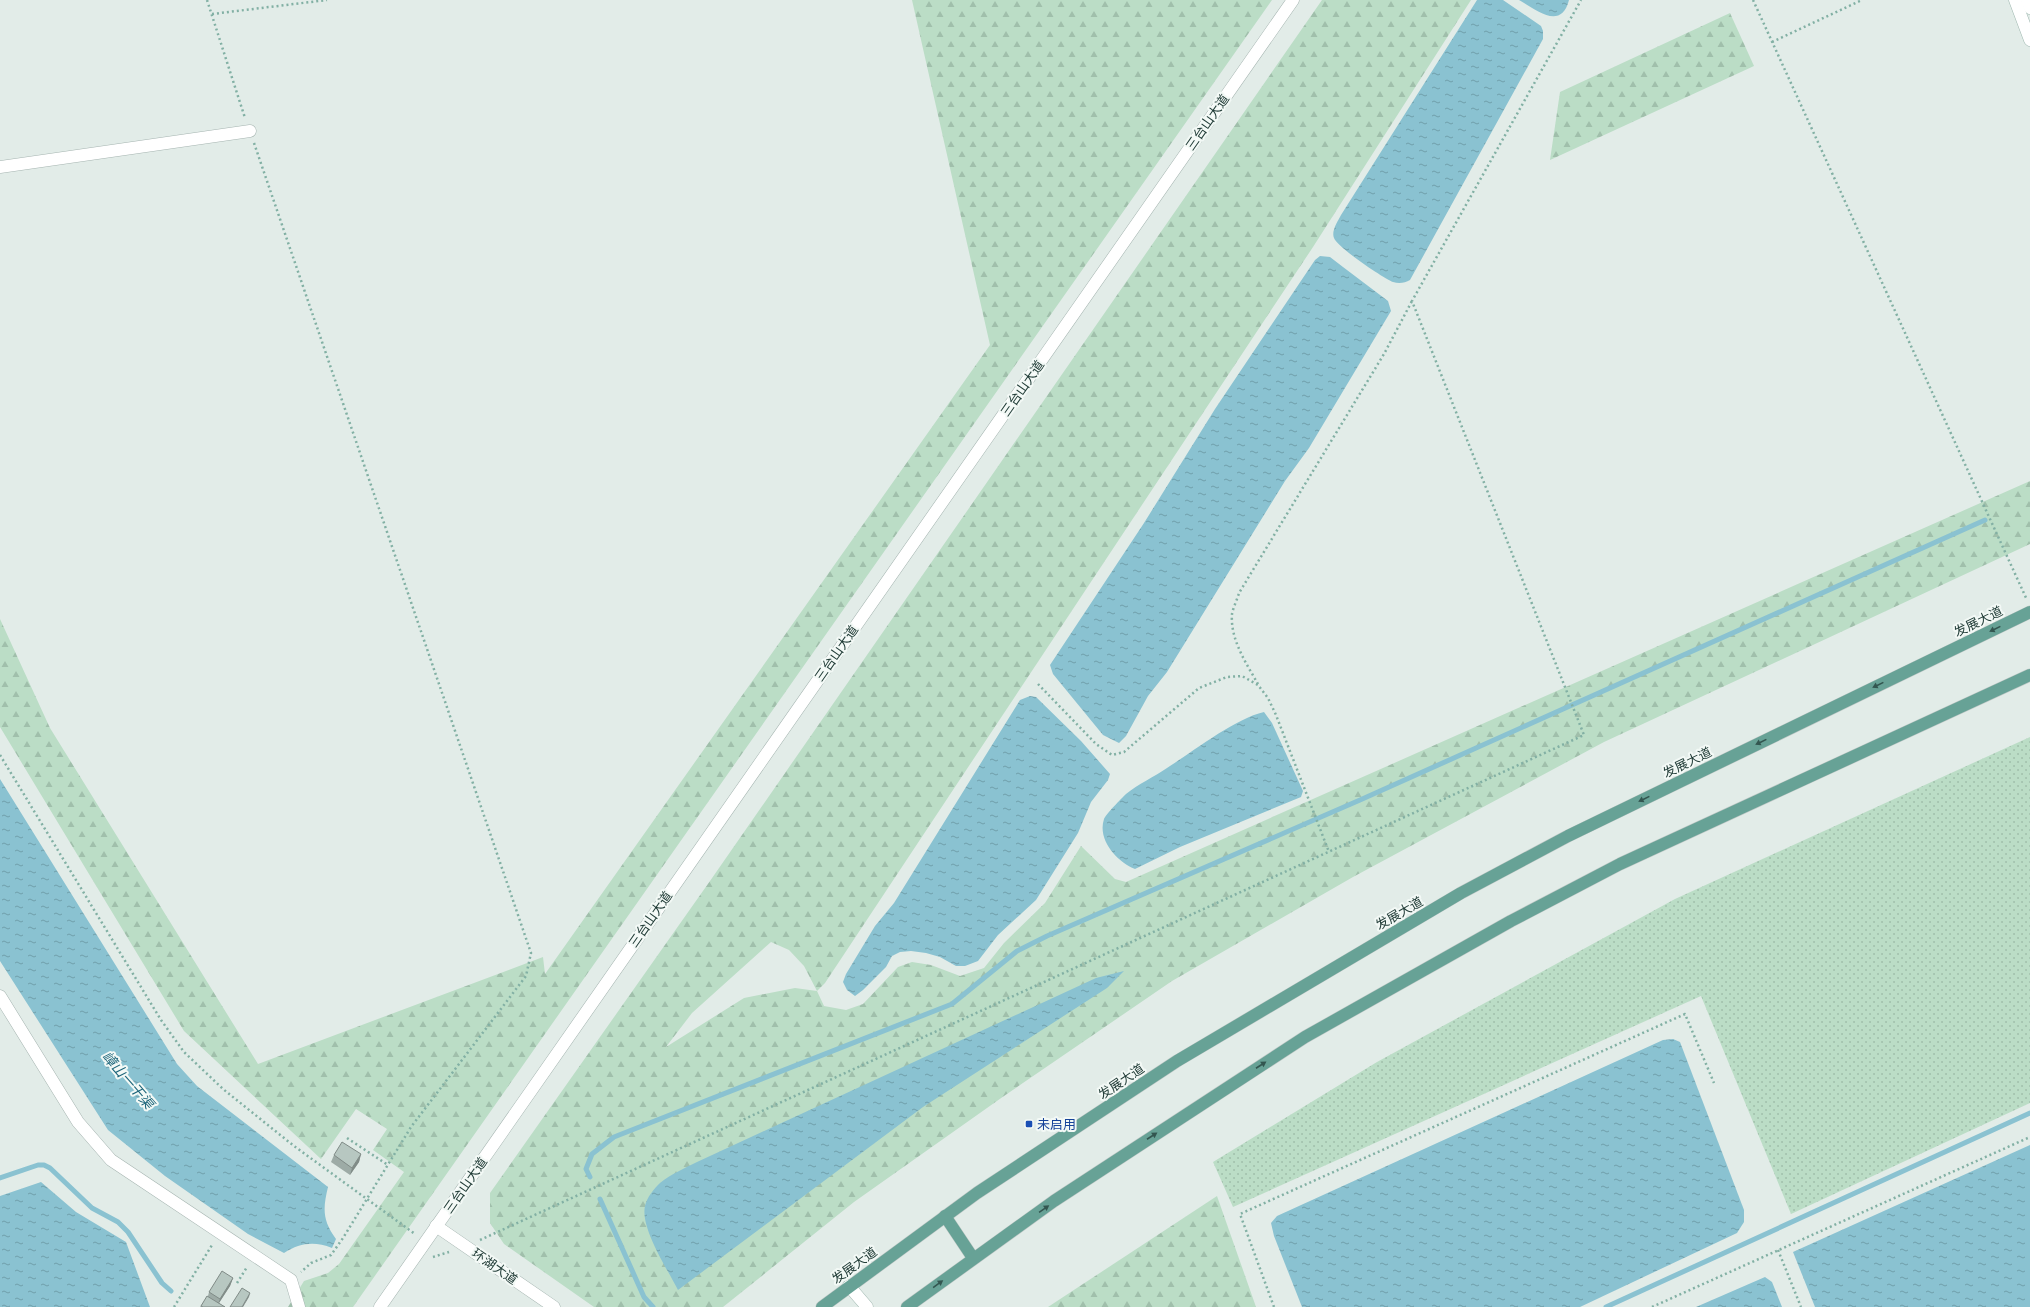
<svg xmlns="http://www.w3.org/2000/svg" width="2030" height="1307" viewBox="0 0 2030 1307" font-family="Lato,'Noto Sans SC',sans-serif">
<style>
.grass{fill:url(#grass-dots)}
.forest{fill:url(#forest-firs);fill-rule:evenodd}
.water{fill:url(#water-ripples)}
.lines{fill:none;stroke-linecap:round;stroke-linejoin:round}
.stream{stroke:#8ac2d1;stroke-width:5}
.street-casing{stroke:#a5b4b0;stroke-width:13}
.secondary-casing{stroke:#a0b8b1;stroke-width:13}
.primary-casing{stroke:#c1c9c7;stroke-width:13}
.path{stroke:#82b0a4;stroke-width:2.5;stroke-dasharray:2 3;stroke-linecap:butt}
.street{stroke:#fff;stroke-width:12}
.secondary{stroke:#fff;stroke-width:12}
.primary{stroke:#67a296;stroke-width:12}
.wall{fill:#9daba6}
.shaded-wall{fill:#808b87}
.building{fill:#b7c7c1;stroke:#808b87}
.oneway{fill:#335650}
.transit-dot{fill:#1a4fb4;stroke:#f3f9f6;stroke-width:1.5}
.labels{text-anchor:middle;stroke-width:4;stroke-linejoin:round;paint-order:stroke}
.street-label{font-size:13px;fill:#223d38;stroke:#f3f9f6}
.transit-label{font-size:13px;fill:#164399;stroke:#f3f9f6;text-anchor:start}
.water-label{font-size:14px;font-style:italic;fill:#1c657a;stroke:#f3f9f6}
</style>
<defs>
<pattern id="grass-dots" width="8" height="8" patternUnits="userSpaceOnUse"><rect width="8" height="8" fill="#bbddc6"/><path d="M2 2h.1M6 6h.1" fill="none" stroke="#a0bfab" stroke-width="1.8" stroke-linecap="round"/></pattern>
<pattern id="forest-firs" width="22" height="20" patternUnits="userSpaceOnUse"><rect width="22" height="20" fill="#bbddc6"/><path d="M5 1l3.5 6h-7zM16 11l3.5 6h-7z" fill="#a0bfab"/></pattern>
<pattern id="water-ripples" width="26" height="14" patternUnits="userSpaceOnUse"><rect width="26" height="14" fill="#8ac2d1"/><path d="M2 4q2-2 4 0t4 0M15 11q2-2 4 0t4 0" fill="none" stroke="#709fab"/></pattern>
</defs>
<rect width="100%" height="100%" fill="#e2ece8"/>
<path class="grass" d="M2030,737V1103L1791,1214L1701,996L1233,1207L1213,1162L1377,1062L1675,899Z"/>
<g class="forest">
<path d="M912,0H1272L353,1307H288L304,1281L328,1273L339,1264L404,1172L373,1150L387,1129L356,1109L321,1159L184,1031L0,727V619L50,728L258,1064L543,957L545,974L990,345Z"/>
<path d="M1322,0H1471L1313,247L825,983L817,991L824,1006L846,1010L863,1004L898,967L912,962L931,965L960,976L984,968L1004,943L1045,903L1081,846L1115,879L1126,882L2030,481V544L1604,742L1353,877L1172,981L1004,1096L854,1202L723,1307H594L504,1244L490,1223V1193L710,881ZM771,942L789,950L804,966L817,991L795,988L744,998L666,1047L692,1013Z"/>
<path d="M1730,13L1754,66L1550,160L1560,92Z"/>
<path d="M1217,1196L1256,1307H1048Z"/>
</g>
<g class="water">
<path d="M1477,0H1503L1541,26L1543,31V39L1410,280C1405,283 1399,284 1393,282C1383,278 1337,247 1334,238C1331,231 1338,221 1341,215Z"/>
<path d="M1519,0H1569C1561,31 1536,10 1519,0Z"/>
<path d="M1320,256L1330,257L1343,267L1388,301L1391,311L1309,448L1285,481L1167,672L1148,696L1126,736L1119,743L1103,735L1053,674L1050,665L1144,523L1215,409L1315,260Z"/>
<path d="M1030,696L1036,697L1081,741L1110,774L1108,780L1091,802L1078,833L1036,900L998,935L978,961L965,966H956L940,957L926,953L911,951L900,952L892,956L886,967L863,990L855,996L847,990L843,982L846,974L875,926L894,903L1020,700Z"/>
<path d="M1264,712L1272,723L1303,791L1301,797L1180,847L1135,869C1117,862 1097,840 1104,819C1106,814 1121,799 1126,794C1138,784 1154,777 1167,768C1194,751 1234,719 1264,712Z"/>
<path d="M0,779L177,1064L197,1086L328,1187C323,1208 322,1220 336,1239L332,1248C314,1241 300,1243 284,1253L248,1234L165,1176L108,1130L0,961Z"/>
<path d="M1124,971L1107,988L923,1107L678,1290C668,1270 640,1228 645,1206C647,1197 654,1189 660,1183C671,1174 685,1168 697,1162L1096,978Z"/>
<path d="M1673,1039L1680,1042L1744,1210V1222L1737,1233L1580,1307H1302L1274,1236L1271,1223L1277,1216L1663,1040Z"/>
<path d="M2030,1145V1307H1815L1793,1252Z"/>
<path d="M41,1182L76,1212L126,1242L150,1307H0V1196Z"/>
<path d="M1765,1277L1772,1282L1782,1307H1696Z"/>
</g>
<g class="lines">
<g class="stream">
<path d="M590,1177L586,1169L592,1154L614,1137L952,1004L1017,951L1047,936L1360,800L1985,520"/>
<path d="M0,1178L38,1165H44L50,1168L92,1208L118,1222L128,1232L162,1283L171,1291"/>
<path d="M600,1199L644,1297L653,1307"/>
<path d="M1606,1307L2030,1113"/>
</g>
<g class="street-casing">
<g id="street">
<path d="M0,167L250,131"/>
<path d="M0,996L78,1122L111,1160L291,1280L299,1307"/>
<path d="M436,1226L554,1307"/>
<path d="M380,1307L1293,0"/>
</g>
</g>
<g class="secondary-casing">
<g id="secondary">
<path d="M2015,0L2030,40"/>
<path d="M2027,0L2030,8"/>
<path d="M849,1286L867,1307"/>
</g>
</g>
<g class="primary-casing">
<g id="primary">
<path d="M945,1216L973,1258"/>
<path d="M822,1307L977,1193L1177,1061L1461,893L1568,836L2030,612"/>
<path d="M907,1307L1054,1201L1305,1037L1511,921L1620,864L2030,675"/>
</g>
</g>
<g class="path">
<path d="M207,0L245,118"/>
<path d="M1753,0L2027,600"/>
<path d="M212,14L327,0"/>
<path d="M1772,42L1862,0"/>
<path d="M254,143L531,953L526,976L411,1127L343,1238L331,1255L311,1263L301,1272"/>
<path d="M1038,684L1096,744L1112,755L1124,752L1199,688L1227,677L1242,676L1258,685L1268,698L1276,715L1329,852"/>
<path d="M1258,684C1246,663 1230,639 1232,614C1233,608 1237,600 1239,593L1384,354L1412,301"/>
<path d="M0,755L161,1020L184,1052L223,1089L294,1146L415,1234"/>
<path d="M347,1138L388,1165"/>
<path d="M480,1240L1584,735L1412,301L1581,0"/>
<path d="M1778,1250L1801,1307"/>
<path d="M433,1257L449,1252"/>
<path d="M237,1283L247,1267"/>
<path d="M174,1307L212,1245"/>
<path d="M1274,1307L1240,1214L1685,1014L1714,1083"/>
<path d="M1652,1307L2030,1137"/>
</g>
<use href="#street" class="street"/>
<use href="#secondary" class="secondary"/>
<use href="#primary" class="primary"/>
</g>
<g class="wall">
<path d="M361,1154L359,1162L350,1175L331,1162L334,1155Z"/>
<path d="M233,1278L230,1286L219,1303L225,1307H200L208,1296L209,1292Z"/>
</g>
<g class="shaded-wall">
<path d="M361,1154L359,1162L350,1175L352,1168Z"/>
<path d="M233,1278L230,1286L217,1306L220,1299Z"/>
<path d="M250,1293L249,1297L243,1307H242Z"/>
</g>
<g class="building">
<path d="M342,1142L361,1154L352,1168L334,1155Z"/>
<path d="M222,1271L233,1278L220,1299L209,1292Z"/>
<path d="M242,1288L250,1293L242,1307H230Z"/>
<path d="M207,1296L225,1307H203L201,1306Z"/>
</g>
<defs><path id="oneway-solid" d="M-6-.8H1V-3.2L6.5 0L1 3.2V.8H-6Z"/></defs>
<g class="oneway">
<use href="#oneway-solid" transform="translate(1995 629) rotate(154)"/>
<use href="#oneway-solid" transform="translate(1878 685) rotate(154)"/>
<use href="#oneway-solid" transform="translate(1761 742) rotate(154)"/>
<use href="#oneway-solid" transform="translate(1644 799) rotate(154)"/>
<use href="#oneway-solid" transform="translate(1261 1065) rotate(-33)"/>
<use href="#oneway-solid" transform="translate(1152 1136) rotate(-33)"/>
<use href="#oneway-solid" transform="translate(1044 1209) rotate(-35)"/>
<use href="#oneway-solid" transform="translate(938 1284) rotate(-36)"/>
</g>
<rect class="transit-dot" x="1025" y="1120" width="8" height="8" rx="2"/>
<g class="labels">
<g class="street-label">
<text transform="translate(1207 122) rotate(-55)" y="5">三台山大道</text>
<text transform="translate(1022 388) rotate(-55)" y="5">三台山大道</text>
<text transform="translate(1978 621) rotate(-26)" y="5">发展大道</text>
<text transform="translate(836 653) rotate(-55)" y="5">三台山大道</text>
<text transform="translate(1687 762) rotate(-26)" y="5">发展大道</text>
<text transform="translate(1399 913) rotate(-30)" y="5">发展大道</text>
<text transform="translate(650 919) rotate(-55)" y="5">三台山大道</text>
<text transform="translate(1121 1081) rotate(-34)" y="5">发展大道</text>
<text transform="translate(465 1185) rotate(-55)" y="5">三台山大道</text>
<text transform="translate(854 1265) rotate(-36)" y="5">发展大道</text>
<text transform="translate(495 1266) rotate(35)" y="5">环湖大道</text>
</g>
<g class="transit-label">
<text x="1037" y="1129">未启用</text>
</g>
<g class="water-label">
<text transform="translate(128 1080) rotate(49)" y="5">嶂山一干渠</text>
</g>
</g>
</svg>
